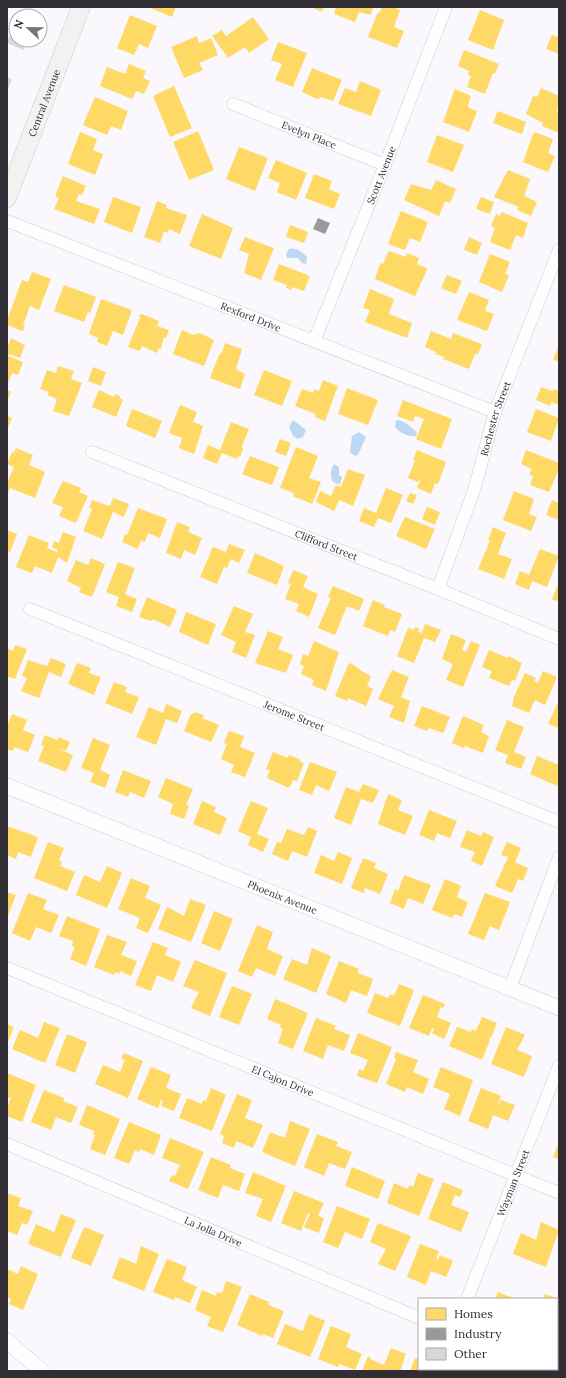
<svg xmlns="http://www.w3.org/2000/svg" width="566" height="1378" viewBox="0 0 566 1378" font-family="Lora,serif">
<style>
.water{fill:#bcd8f2}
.homes{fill:#ffd966}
.industry{fill:#999}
.building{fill:#dbd6d9}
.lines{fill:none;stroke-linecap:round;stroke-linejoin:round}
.minor-casing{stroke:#cdcad0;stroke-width:13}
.tertiary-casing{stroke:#cdcad0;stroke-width:16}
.secondary-casing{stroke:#cdcad0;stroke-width:19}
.minor{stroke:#fefeff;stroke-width:12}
.tertiary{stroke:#fefeff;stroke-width:15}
.secondary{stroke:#f4f2f0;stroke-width:18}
.labels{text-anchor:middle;stroke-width:4;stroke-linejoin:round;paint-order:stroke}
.street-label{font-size:10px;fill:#302e34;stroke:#fff}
</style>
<rect width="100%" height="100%" fill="#faf7fd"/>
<g class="water">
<path d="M289,249C296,247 302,252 307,257L306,264L302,263L298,258H287L286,254Z"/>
<path d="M293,420L306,430L303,437L298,439L293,436L289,427Z"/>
<path d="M396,420C404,420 413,428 417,433L416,436C409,437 399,433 395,427Z"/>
<path d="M359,432L366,437L358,455L355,456L350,452L352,436Z"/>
<path d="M334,464L339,467V475L342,477L340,484C328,484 330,471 334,464Z"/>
</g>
<g class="homes">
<path d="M148,7H176L172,17Z"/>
<path d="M311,7H324L322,12Z"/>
<path d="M336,7H374L370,15L359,12L355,22L334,14Z"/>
<path d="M382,7H393L400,10L394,27L404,31L397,48L368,37L377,14L380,12Z"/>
<path d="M480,10L504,20L493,50L468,40Z"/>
<path d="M130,15L157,26L148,48L139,44L134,55L117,48Z"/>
<path d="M253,17L269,39L249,53L245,47L228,58L212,36L222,30L226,36Z"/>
<path d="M552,35L559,37V54L546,49Z"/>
<path d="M197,36L199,43L211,38L218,55L199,63L203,70L184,78L171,47Z"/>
<path d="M278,42L307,53L293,87L275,80L282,64L271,60Z"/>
<path d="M464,50L499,64L495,74L493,73L485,94L467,87L471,76L468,75L469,71L458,66Z"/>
<path d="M129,64L146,71L143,78L150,81L144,94L136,91L132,99L100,86L107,67L125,74Z"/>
<path d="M312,68L342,80L333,101L320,97L319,99L315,98L302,92Z"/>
<path d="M360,81L381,90L371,116L338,104L345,88L356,92Z"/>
<path d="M174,86L192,128L170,137L153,96Z"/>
<path d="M541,88L559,96L557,112L559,113V133L542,126L543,123L526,114L533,96L537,97Z"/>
<path d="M455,89L471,96L468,105L469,108L477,111L469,132L443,122Z"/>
<path d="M95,97L128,111L121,130L111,126L107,135L83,125Z"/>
<path d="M498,111L526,122L522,134L493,123Z"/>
<path d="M198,131L214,170L189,180L173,142Z"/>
<path d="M80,132L97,139L93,150L103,154L95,175L68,164Z"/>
<path d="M534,132L553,139L548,153L555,156L548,172L523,162Z"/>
<path d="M437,135L464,145L453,172L427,162Z"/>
<path d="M239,147L268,158L255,191L226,179Z"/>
<path d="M276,160L307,173L296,200L277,192L280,183L268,178Z"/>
<path d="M508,170L530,179L524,196L537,202L531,216L517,210L519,207L494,197Z"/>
<path d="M314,174L332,181L329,189L340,194L334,209L305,198Z"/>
<path d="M63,176L86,186L82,195L79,194L76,201L100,209L94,224L54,209L59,198L56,197V194Z"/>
<path d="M436,180L456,189L450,203L445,201L439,216L404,200L411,184L431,190Z"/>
<path d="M113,197L141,207L132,233L104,222Z"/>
<path d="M481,197L494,202L490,214L476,209Z"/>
<path d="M157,201L167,205L166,208L187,215L180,234L169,229L168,233L164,231L160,243L144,237Z"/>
<path d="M401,211L428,222L420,242L410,238L405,250L388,244Z"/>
<path d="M502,212L528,223L523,238L516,235L510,250L490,242L495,228L491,226L496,214L500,216Z"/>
<path d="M202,214L233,228L221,259L189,246Z"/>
<path d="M290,225L308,232L304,243L286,237Z"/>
<path d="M245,237L274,248L261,280L244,273L249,254L239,250Z"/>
<path d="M469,237L482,243L477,255L464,250Z"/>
<path d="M389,251L406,257L407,253L419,258L417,264L427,268L426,272L415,296L375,279L379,266L381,263L383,264Z"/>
<path d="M490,254L510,262L505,274L509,275L502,292L479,282Z"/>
<path d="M279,264L310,276L304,291L292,287L291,290L286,288L287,285L273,280Z"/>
<path d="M32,272L51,279L39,310L30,306L23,325H25L23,331L20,330L7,325V320L22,280L28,282Z"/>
<path d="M447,275L462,281L456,294L441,288Z"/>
<path d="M64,285L96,297L90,313L88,312L84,322L54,311Z"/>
<path d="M370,289L394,299L389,314L412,323L407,338L365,322L370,310L363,308Z"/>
<path d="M469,292L489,300L485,311L494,314L487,331L457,320Z"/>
<path d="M101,299L132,310L123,335L113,331L107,346L97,342L98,338L89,334Z"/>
<path d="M142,314L159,321L157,326L169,330L166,338L164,337L161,349L159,348L157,353L142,346L140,351L128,347L140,318L139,315Z"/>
<path d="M182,330L193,335L200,333L214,340L204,366L173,354Z"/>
<path d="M431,331L451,339L453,333L482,344L478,354H475L469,369L443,359L444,357L435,354L436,352L425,347Z"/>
<path d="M11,338L25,345L20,358L9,354L8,356L23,362L18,375L12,373L7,386V348Z"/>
<path d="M225,343L242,349L236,369L245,374L240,389L210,378L219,355L222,352Z"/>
<path d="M558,348L559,349V362L553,359Z"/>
<path d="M58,366L74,371L71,379L82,383L69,416L53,411L57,399L47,395L49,392L40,389L47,370L56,373Z"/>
<path d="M93,367L106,372L101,386L88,381Z"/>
<path d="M264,370L292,381L282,406L254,395Z"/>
<path d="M323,380L338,386L325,421L315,417L316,414L295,406L302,389L313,393L314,389L319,391Z"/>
<path d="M541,387L552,391L555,389L559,391V405L552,402L550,406L536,400Z"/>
<path d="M347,388L378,400L368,425L338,414Z"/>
<path d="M7,390L11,392L7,402Z"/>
<path d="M99,390L114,397L115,394L120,396V398L123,400L116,417L92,407Z"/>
<path d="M403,400L452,419L441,449L416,439L424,419L415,416L413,422L397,416Z"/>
<path d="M180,405L197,412L193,422L203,426L194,454L179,448L182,438L169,433Z"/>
<path d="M132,409L162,421L155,438L126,426Z"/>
<path d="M536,409L559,418L551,441L527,432Z"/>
<path d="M7,416L12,418L7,430Z"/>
<path d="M231,422L249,429L242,446L243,449L240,457L238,456L237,459L222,453L217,464L203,458L208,445L220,450Z"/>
<path d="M280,439L291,443L286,456L275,452Z"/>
<path d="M296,447L318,456L309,478L321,482L312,504L293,496L294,493L280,488Z"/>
<path d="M16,448L33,455L29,465L45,472L35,498L10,488L9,491L7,490V483L14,467L7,464L12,452L14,453Z"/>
<path d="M417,450L446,462L438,484L435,483L431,494L417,488L421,478L418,482L408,478L415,461L413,460Z"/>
<path d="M526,450L559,463V469L549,492L530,485L533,476L529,475L532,469L521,464Z"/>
<path d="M250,456L279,467L272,485L242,474Z"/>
<path d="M348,469L365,475L353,506L339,500L334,511L316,502L320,491L331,496L336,485L341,487Z"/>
<path d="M63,481L81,488L79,492L88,496L76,523L59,516L63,507L52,503Z"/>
<path d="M386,488L403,495L391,523L378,518L374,527L359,521L364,508L376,513Z"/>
<path d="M514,491L534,499L529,514L537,517L531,531L503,520Z"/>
<path d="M410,493L417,495L413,504L406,501Z"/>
<path d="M113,498L129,504L124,517L113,512L102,539L83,531L92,509L89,508L92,500L110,506Z"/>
<path d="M552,500L559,503V520L546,515Z"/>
<path d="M427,507L440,512L435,525L422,519Z"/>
<path d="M138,508L167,519L160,538L148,533L145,542L141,540L138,549L122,542L125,534L127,535Z"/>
<path d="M405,517L435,529L426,549L396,536Z"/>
<path d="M177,522L190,527L188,532L202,538L195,555L184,550L181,559L166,553Z"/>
<path d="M493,527L506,533L498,554L512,559L504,579L478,569L490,541L488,540Z"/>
<path d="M7,530L17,534L10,552L7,551Z"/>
<path d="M63,532L76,537L67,563L58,557L52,573L35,566L32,573L16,567L29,535L49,543L47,548L57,552L58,550L52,547L54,541L59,543Z"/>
<path d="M229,544L245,550L239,563L231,559L227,568L224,567L217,584L200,577L213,547L226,552Z"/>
<path d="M540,549L559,556L547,587L532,581L529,590L515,584L520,571L529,575Z"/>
<path d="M255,553L284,566L277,585L247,573Z"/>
<path d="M91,558L105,564L92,597L79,592L81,588L67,581L76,560L88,565Z"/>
<path d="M118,562L135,568L125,594L137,599L132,612L116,606L119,597L106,592Z"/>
<path d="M293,570L308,576L303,587L318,594L309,617L296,611L299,604L285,599L291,584L288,583Z"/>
<path d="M559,582V602L552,599Z"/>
<path d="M333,586L364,599L359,611L347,606L335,635L318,628L331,598L328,597Z"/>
<path d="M147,597L177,610L170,627L152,619L151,621L139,617Z"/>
<path d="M373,600L385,605L384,607L402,614L395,632L390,630L388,636L363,626Z"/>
<path d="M234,606L253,614L245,632L255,635L246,658L232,652L236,642L221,635Z"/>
<path d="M186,612L216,624L208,645L179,632Z"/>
<path d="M425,624L441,630L435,642L424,638L414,663L397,656L408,628L414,630L415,627L419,628L418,632L422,633Z"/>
<path d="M268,631L283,637L278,649L293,655L286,673L255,663Z"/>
<path d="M451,634L466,640L462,650L466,652L471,641L480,645L463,687L446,680L453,664L442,659Z"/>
<path d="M314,641L339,652L326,691L312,685L314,680L301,674L304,666L300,664L303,654L308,656Z"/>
<path d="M15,645L27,649L15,679L7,676V648L13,651Z"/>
<path d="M489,650L508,658L509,656L522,663L515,681L512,680L509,686L489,678L492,671L482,667Z"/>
<path d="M51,658L66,664L61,677L49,672L39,698L21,691L27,678L22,676L28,660L47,666Z"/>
<path d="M77,663L91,668L89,673L101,677L94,695L68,684Z"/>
<path d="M351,663L363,672L371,676L367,686L373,689L366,706L348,698L347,701L335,696L348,665Z"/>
<path d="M392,670L409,677L401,697L410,701L404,723L389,717L394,706L378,699Z"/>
<path d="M543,671L557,677L545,705L535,700L529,713L512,706L514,697L525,673L536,678L534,681L538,683Z"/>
<path d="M114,682L127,687L125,692L139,697L132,714L105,703Z"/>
<path d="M559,700V728L548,724Z"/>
<path d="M166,704L182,711L177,723L166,719L156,745L136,737L149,707L163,713Z"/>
<path d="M422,706L450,717L443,733L429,728L427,731L414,726Z"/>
<path d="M194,712L204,715L202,718L219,725L211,742L184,731L191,714H193Z"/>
<path d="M12,714L27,720L23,730L35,735L28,752L14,747L13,751L7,749V727Z"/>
<path d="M463,716L484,725L481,732L489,736L483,753L465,746L464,748L452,743Z"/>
<path d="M507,720L524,727L514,752L526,757L521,769L505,763L508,755L495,750Z"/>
<path d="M229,731L244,736L240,747L255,753L245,777L231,772L234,765L221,759L227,744L224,743Z"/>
<path d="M45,735L57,740L59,737L70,742L66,751L56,748L73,755L66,772L38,761L44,746L41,745Z"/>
<path d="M93,738L110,745L100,770L110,775L105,788L90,782L94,773L81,768Z"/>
<path d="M273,752L288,758L289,755L301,760L300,762L304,763L297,781L293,780L289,788L267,778L270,770L266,769Z"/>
<path d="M537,756L559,765V780L557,786L530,774Z"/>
<path d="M310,762L337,772L329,791L316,785L312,795L299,790Z"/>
<path d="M123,770L151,781L144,798L130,792L128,797L115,792Z"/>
<path d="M166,778L193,789L186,805L189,806L184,819L170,814L173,804L158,797Z"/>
<path d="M363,784L379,790L373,803L361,799L351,825L334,818L346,787L359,792Z"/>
<path d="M388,794L402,800L398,810L413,816L405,835L378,824Z"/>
<path d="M202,801L216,807L214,812L227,818L220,835L193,824Z"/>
<path d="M251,801L268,808L257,834L269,839L263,852L248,845L251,837L238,831Z"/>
<path d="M429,810L457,821L450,838L437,833L434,841L419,835Z"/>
<path d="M7,826L38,837L31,857L18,852L16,859L7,855Z"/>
<path d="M308,827L317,831L307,857L292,851L288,861L272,854L277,842L281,843L287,829L304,835Z"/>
<path d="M467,830L481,836L483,832L494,837L482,866L471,861L475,852L460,847Z"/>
<path d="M48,842L64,848L59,860L62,862L60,866L75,872L67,891L34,878Z"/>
<path d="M507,842L521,848L515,862L528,868L523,881L518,879L512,893L495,886L508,857L501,855Z"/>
<path d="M338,852L352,858L342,884L314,873L321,855L334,861Z"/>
<path d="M363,858L376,863L374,868L388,874L380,894L365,888L364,893L351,888Z"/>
<path d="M107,866L122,873L107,908L76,895L84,875L100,882Z"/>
<path d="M404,875L431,885L423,904L408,898L404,909L390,903L395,889L398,891Z"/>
<path d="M131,878L150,886L145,898L161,905L148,933L136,928L140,918L118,909Z"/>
<path d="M445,879L461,886L457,897L468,902L462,917L454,914L452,918L432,910Z"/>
<path d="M7,892L16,895L7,918Z"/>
<path d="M28,893L47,900L43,909L59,915L51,933L36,927L30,941L12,933Z"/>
<path d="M485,893L510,902L499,930L490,926L484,940L468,934Z"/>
<path d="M190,899L206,905L191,942L158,929L167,907L184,916Z"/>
<path d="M214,911L233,919L220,951L201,943Z"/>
<path d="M67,916L100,929L86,966L70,959L75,947L72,946L73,941L59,936Z"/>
<path d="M257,925L273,932L267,949L283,956L275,976L256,968L252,977L238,971Z"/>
<path d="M107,935L127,942L121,955L137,961L131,976L120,971L119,974L115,972L114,975L94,967Z"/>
<path d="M153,942L168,948L165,955L181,962L173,982L157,975L151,991L135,985Z"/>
<path d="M312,948L331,956L316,993L283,979L292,959L307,965Z"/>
<path d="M195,960L227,973L210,1016L191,1008L199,992L183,986Z"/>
<path d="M339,961L359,969L358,973L373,979L367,996L351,990L346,1003L326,994Z"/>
<path d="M399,984L414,990L400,1026L367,1013L375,993L388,998L390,994L394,996Z"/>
<path d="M232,986L252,994L239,1025L219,1017Z"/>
<path d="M423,995L445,1004L443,1008L441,1007L437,1017L451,1023L444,1039L432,1033L434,1029L432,1028L429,1036L409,1028Z"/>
<path d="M275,999L308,1013L293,1049L278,1043L283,1029L280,1028L281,1025L267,1019Z"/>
<path d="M482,1017L497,1023L491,1038L489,1037V1039L490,1040L482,1060L449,1046L457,1027L471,1032L472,1029L476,1031Z"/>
<path d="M316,1018L336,1026L334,1029L350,1035L344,1051L328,1045L323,1059L303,1051Z"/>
<path d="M44,1022L60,1028L45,1063L12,1049L20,1030L38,1038Z"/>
<path d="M7,1024L14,1027L7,1044Z"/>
<path d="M506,1027L525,1035L517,1050L532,1056L524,1077L491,1064Z"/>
<path d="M358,1033L392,1047L377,1083L357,1076L359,1069L363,1071L368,1060L350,1053Z"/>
<path d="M67,1034L87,1042L75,1073L55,1065Z"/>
<path d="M396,1052L418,1060L413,1072L429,1079L423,1094L407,1087L405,1092L386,1084L396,1059L394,1058Z"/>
<path d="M124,1053L143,1061L128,1098L95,1084L103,1065L120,1072L125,1060L121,1059Z"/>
<path d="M151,1067L171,1075L166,1088L181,1094L174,1111L161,1106L163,1101L161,1100L158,1108L137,1099Z"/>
<path d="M441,1067L473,1080L460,1116L444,1109L450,1094L433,1087Z"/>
<path d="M7,1073L36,1085L22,1122L7,1116V1108L11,1098L7,1097Z"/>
<path d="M211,1088L226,1095L212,1131L179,1118L187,1098L202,1104L203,1100L206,1101Z"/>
<path d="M481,1088L501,1096L498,1104H499L501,1100L515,1105L508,1121L493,1115L488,1129L468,1121Z"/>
<path d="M44,1090L64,1098L63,1101L78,1107L71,1123L56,1117L51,1130L31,1122Z"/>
<path d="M237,1094L252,1100L245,1118L263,1125L253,1148L236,1141L234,1148L222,1143L224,1136L220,1134Z"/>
<path d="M87,1105L120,1119L105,1155L90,1149L95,1135L93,1134L94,1131L79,1125Z"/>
<path d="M290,1121L310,1129L295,1166L262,1152L270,1132L285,1138Z"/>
<path d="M129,1122L161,1135L154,1155L140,1149L139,1152L135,1150L129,1164L114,1158Z"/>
<path d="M317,1134L338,1142L336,1146L352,1152L345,1169L329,1163L324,1176L304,1167Z"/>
<path d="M170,1138L204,1152L188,1189L169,1181L172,1175L175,1176L180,1165L162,1158Z"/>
<path d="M559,1142V1159L553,1157Z"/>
<path d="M211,1157L231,1165L230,1168L245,1174L239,1191L223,1185L218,1198L198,1190Z"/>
<path d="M352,1167L385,1181L378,1199L345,1186Z"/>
<path d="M253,1172L286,1186L271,1222L256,1216L263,1199L245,1193Z"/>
<path d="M418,1173L434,1179L419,1216L387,1203L394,1183L408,1189L409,1185L413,1187Z"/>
<path d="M443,1182L463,1190L460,1197L455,1195L451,1205L469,1212L461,1232L428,1219Z"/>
<path d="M294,1191L324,1203L318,1216L324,1218L319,1233L304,1227L310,1214L308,1213L301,1231L281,1223Z"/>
<path d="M7,1193L21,1198L18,1206L33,1211L27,1225L22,1223L17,1235L7,1231Z"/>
<path d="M337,1206L370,1219L362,1239L345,1232L338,1248L323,1242Z"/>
<path d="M61,1214L76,1220L61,1257L28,1244L36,1224L54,1232Z"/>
<path d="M541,1222L559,1230L546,1267L513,1254L521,1233L536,1240Z"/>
<path d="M378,1223L411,1236L395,1271L378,1264L386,1249L370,1242Z"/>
<path d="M84,1227L104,1235L91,1266L71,1258Z"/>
<path d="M420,1244L439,1251L436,1259L438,1260L440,1255L453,1261L446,1277L431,1271L426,1285L407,1277Z"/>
<path d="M141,1246L159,1254L144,1291L112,1278L120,1257L136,1264Z"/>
<path d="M167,1259L187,1267L182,1280L197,1287L190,1303L175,1297L174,1300L153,1292Z"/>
<path d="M21,1266L38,1274L23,1310L9,1304L11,1299L7,1297V1269L18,1274Z"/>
<path d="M226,1281L242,1287L223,1332L207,1326L211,1317L195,1310L202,1290L216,1296L217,1292L222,1293Z"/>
<path d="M498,1292L516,1299H495Z"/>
<path d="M250,1294L269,1302L268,1305L284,1311L273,1338L263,1334L262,1336L237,1325Z"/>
<path d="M545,1294L559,1299V1314L557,1319V1299H543Z"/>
<path d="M309,1314L325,1321L310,1357L277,1344L285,1324L303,1331Z"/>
<path d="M331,1326L351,1334L346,1347L362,1354L355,1370L339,1364L338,1367L318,1359Z"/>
<path d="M391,1348L406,1354L400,1371H362L368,1356L371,1358L370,1359L384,1365Z"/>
<path d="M415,1358L419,1359V1369H428V1371H410Z"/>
</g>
<path class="industry" d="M318,218L330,223L325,234L313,229Z"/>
<g class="building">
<path d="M19,10L35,16H17Z"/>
<path d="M16,18V40H28L24,50L7,43Z"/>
<path d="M7,77L12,79L7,92Z"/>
</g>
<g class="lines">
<g class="minor-casing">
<g id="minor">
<path id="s1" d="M233,104L385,165"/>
<path id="s2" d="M7,221L495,412"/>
<path id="s3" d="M314,341L385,165L446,7"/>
<path id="s4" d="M92,452L438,589L559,639"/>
<path id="s5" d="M438,589L475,487L495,412L559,250"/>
<path id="s6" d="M30,609L559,822"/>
<path id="s7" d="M7,968L559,1193"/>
<path d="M510,988L559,857"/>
<path id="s8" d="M7,1144L419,1318"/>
<path id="s9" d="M467,1299L559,1066"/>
<path d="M543,1369L548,1371"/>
</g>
</g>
<g class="tertiary-casing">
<g id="tertiary">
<path id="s10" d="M7,786L559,1008"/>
<path d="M7,1341L42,1371"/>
</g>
</g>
<g class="secondary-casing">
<g id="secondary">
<path id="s11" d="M7,198L81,7"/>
</g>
</g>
<use href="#minor" class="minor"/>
<use href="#tertiary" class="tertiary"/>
<use href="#secondary" class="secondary"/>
</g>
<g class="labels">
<g class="street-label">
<text dy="4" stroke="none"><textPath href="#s11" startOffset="102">Central Avenue</textPath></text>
<text dy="4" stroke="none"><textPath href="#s1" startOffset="82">Evelyn Place</textPath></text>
<text dy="4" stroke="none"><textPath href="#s3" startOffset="179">Scott Avenue</textPath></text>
<text dy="4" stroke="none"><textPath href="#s2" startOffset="262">Rexford Drive</textPath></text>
<text dy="4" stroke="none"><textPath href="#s5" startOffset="180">Rochester Street</textPath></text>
<text dy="4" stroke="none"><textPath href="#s4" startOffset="252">Clifford Street</textPath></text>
<text dy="4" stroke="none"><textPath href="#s6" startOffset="285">Jerome Street</textPath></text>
<text dy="4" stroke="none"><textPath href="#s10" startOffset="297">Phoenix Avenue</textPath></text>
<text dy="4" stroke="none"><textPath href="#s7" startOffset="298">El Cajon Drive</textPath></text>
<text dy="4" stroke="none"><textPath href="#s9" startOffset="125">Wayman Street</textPath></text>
<text dy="4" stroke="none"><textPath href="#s8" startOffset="224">La Jolla Drive</textPath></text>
</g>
</g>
<rect width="566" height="1378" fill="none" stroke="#302e34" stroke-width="16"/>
<rect x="418" y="1298" width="140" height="72" fill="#ffffff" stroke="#acabae"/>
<rect x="426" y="1308" width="20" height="12" fill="#ffd966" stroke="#acabae"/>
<text x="454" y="1318" font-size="12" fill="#302e34">Homes</text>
<rect x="426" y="1328" width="20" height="12" fill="#999999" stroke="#acabae"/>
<text x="454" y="1338" font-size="12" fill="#302e34">Industry</text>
<rect x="426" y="1348" width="20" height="12" fill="#dbd6d9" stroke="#acabae"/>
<text x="454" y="1358" font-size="12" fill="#302e34">Other</text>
<g transform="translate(28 28) rotate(292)"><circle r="19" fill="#ffffff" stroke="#acabae"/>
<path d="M0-3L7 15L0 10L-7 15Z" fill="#77747a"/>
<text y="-6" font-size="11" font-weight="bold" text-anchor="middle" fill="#302e34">N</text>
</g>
</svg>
